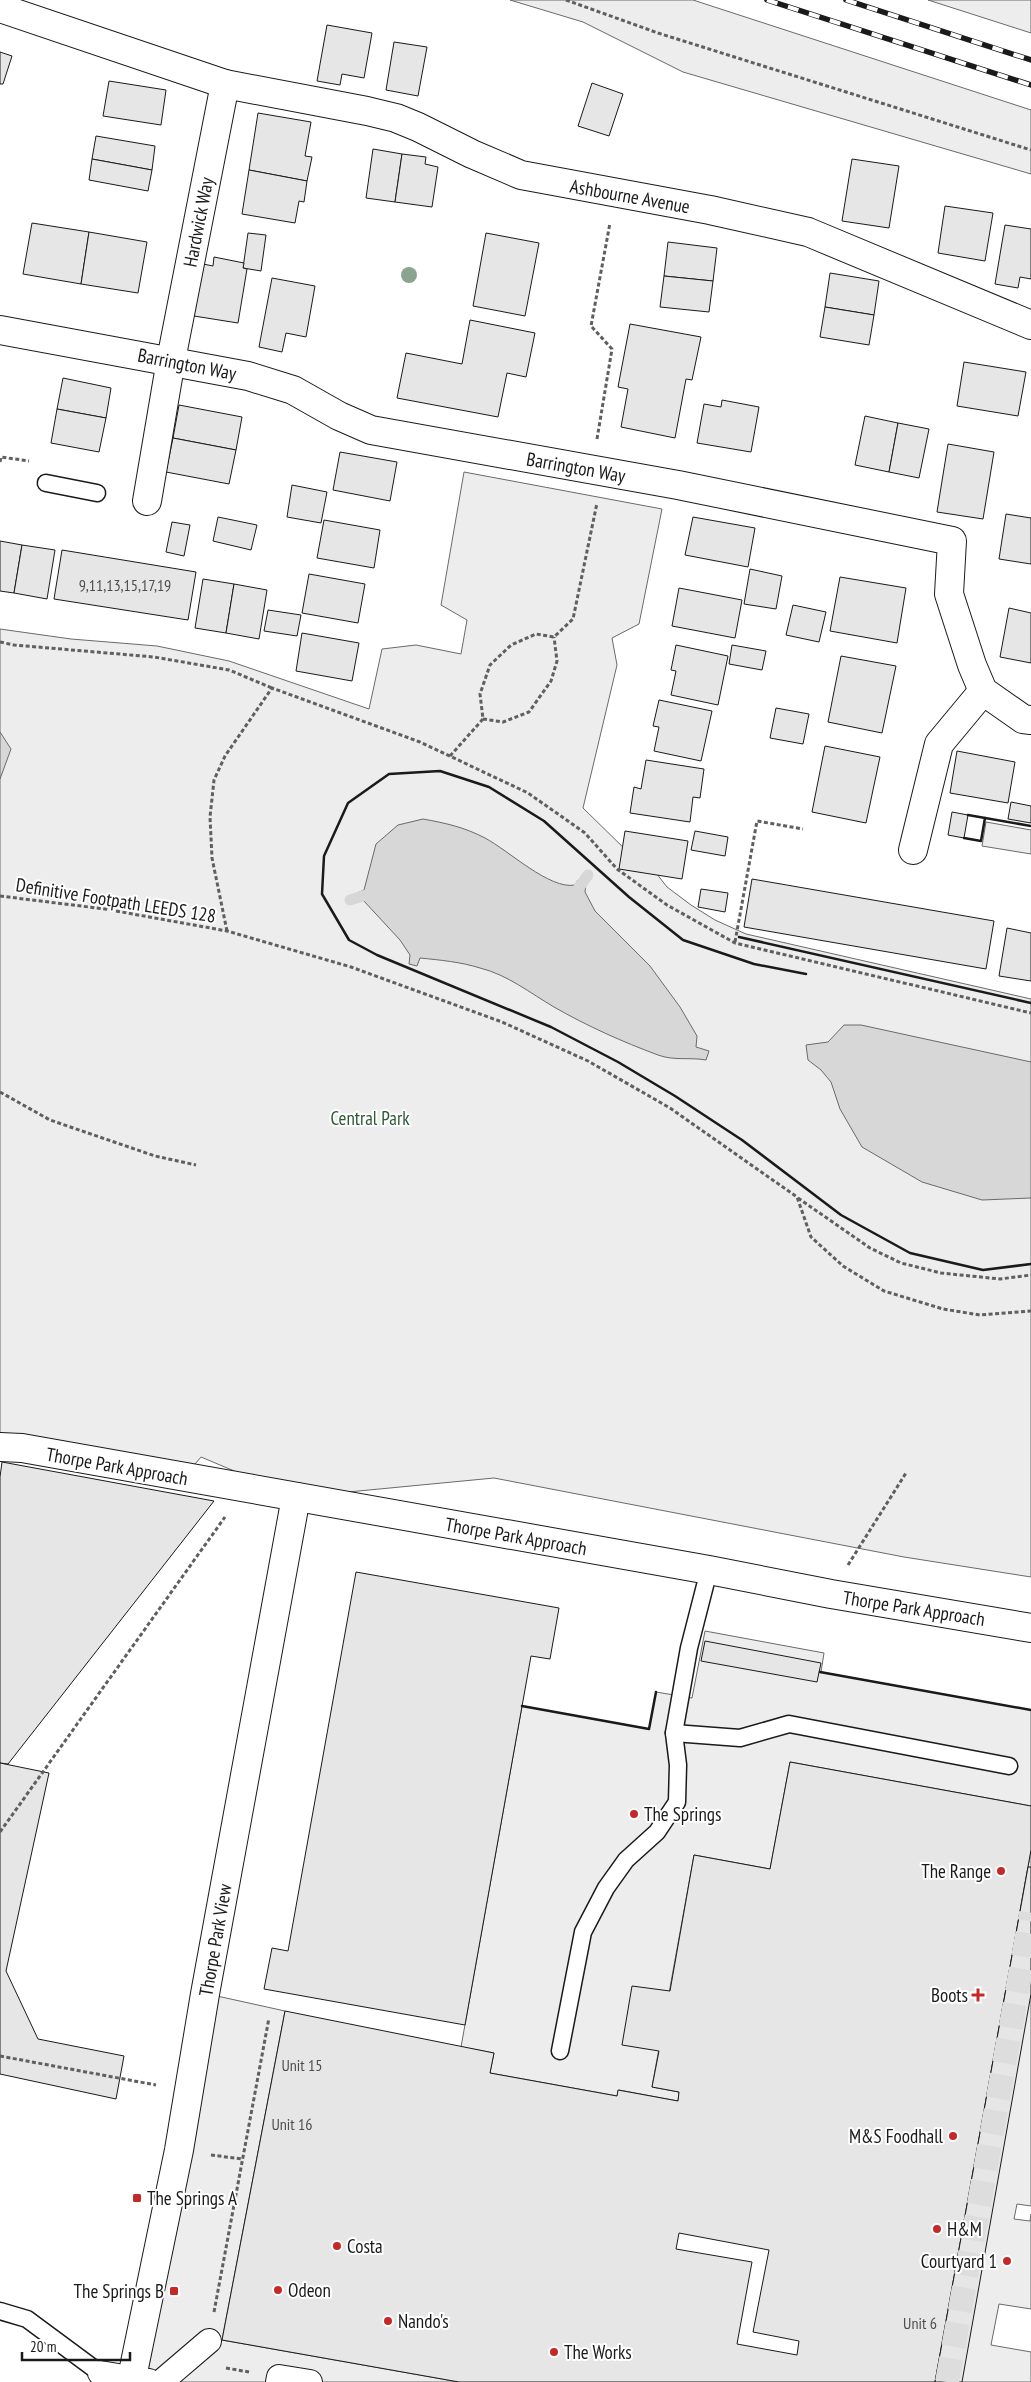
<svg xmlns="http://www.w3.org/2000/svg" width="1031" height="2382" viewBox="0 0 1031 2382" font-family="'PT Sans Narrow',sans-serif">
<style>
.built{fill:#ededed;stroke:#6a6a6a}
.water{fill:#d7d7d7;stroke:#6a6a6a}
.lines{fill:none;stroke-linecap:round;stroke-linejoin:round}
.stream{stroke:#d7d7d7;stroke-width:11}
.building{fill:#e6e6e6;stroke:#1a1a1a;fill-rule:evenodd}
.pedestrian-tunnel{stroke:#ddd;stroke-width:24;stroke-dasharray:24 12;stroke-linecap:butt}
.service-casing{stroke:#1a1a1a;stroke-width:19}
.pedestrian-casing{stroke:#1a1a1a;stroke-width:26}
.minor-casing{stroke:#1a1a1a;stroke-width:30}
.path{stroke:#5f5f5f;stroke-width:3;stroke-dasharray:4 2.5;stroke-linecap:butt}
.service{stroke:#fff;stroke-width:16}
.pedestrian{stroke:#fff;stroke-width:24}
.minor{stroke:#fff;stroke-width:28}
.rail-casing{stroke:#1a1a1a;stroke-width:5.5}
.rail{stroke:#fff;stroke-width:4;stroke-dasharray:11;stroke-linecap:butt}
.wall{stroke:#1a1a1a;stroke-width:2.5}
.tree{fill:#8aa48f}
.poi-dot{fill:#c62828;stroke:#fff;stroke-width:2}
.labels{text-anchor:middle;stroke-width:4;stroke-linejoin:round;paint-order:stroke}
.number-label{font-size:16px;fill:#4d4d4d}
.street-label{font-size:19px;fill:#1a1a1a;stroke:#fff}
.park-label{font-size:19px;fill:#2b5a34;stroke:#fff}
.poi-label{font-size:19px;fill:#1a1a1a;stroke:#fff;text-anchor:start}
</style>
<rect width="100%" height="100%" fill="#fff"/>
<g class="built">
<path d="M510,0H693L1031,110V174L683,72L583,22Z"/>
<path d="M928,0H1031V33Z"/>
<path d="M464,472L662,509L639,624L612,638L617,665L583,808L631,855L649,864L667,887L691,905L715,920L746,934L1031,999V1577L904,1557L494,1478L296,1497L201,1457L183,1478L0,1453V629L71,639L157,646L229,661L369,709L382,649L416,645L461,654L467,620L441,605Z"/>
<path d="M986,822L1031,830V854L982,846Z"/>
<path d="M705,1631L824,1653L821,1672L1031,1710V1806L790,1762L770,1869L694,1855L652,2087L679,2092L678,2101L619,2090L617,2096L490,2073L494,2053L461,2047L522,1706L649,1729L656,1692L692,1698Z"/>
<path d="M1031,1850V2206L1017,2204L1014,2219L1030,2221L1031,2214V2309L999,2304L991,2345L1031,2352V2382H935Z"/>
<path d="M217,1996L285,2011L222,2340L459,2382H146Z"/>
</g>
<g class="water">
<path d="M0,732L11,749L0,779Z"/>
<path d="M423,819C445,823 464,827 485,838C508,850 550,890 575,885L578,880L586,883L585,892L595,911L650,966L680,1007L697,1036L696,1047L709,1051L706,1060C690,1057 674,1061 658,1055C623,1042 587,1026 554,1007C530,993 508,975 480,968C461,962 440,960 420,958L417,966L409,964L410,955L400,940L363,900L358,902L355,894L364,890L376,844L398,825Z"/>
<path d="M844,1025H861L1031,1062V1198L982,1200L922,1182L862,1147L840,1109L831,1082L821,1070L808,1060L806,1045L828,1042Z"/>
</g>
<g class="lines">
<g class="stream">
<path d="M575,893L588,875"/>
<path d="M350,900L366,895"/>
</g>
</g>
<g class="building">
<path d="M327,25L372,33L364,78L342,74L340,85L317,81Z"/>
<path d="M394,42L427,47L418,96L386,90Z"/>
<path d="M0,52L12,56L3,84H0Z"/>
<path d="M109,81L166,90L161,125L103,116Z"/>
<path d="M592,83L623,94L609,136L578,126Z"/>
<path d="M258,113L311,122L305,156L312,157L307,181L249,170Z"/>
<path d="M96,136L155,146L152,170L92,159Z"/>
<path d="M373,149L402,154L395,202L366,198Z"/>
<path d="M402,154L426,157L425,164L438,167L432,207L395,202Z"/>
<path d="M92,159L152,170L148,191L89,180Z"/>
<path d="M852,159L899,166L889,228L842,221Z"/>
<path d="M249,170L307,181L304,202L299,201L295,223L242,214Z"/>
<path d="M945,206L993,213L985,261L938,253Z"/>
<path d="M32,223L89,232L81,284L23,274Z"/>
<path d="M1005,225L1031,229V279L1020,277L1018,288L995,284Z"/>
<path d="M89,232L147,242L138,293L81,284Z"/>
<path d="M248,233L266,235L261,271L243,268Z"/>
<path d="M486,233L539,243L525,316L473,306Z"/>
<path d="M668,242L717,248L713,281L664,276Z"/>
<path d="M214,257L244,263L243,268L247,269L238,323L194,316L203,264L213,266Z"/>
<path d="M830,273L879,281L874,315L825,307Z"/>
<path d="M664,276L713,281L709,312L660,307Z"/>
<path d="M272,278L315,286L306,337L286,333L282,352L259,347Z"/>
<path d="M825,307L874,315L869,345L820,337Z"/>
<path d="M470,320L535,333L526,377L507,373L498,417L397,398L406,353L462,364Z"/>
<path d="M630,324L701,337L692,380L686,379L675,438L621,427L628,389L618,387Z"/>
<path d="M964,362L1026,372L1018,416L957,406Z"/>
<path d="M63,378L111,388L106,418L57,409Z"/>
<path d="M722,400L759,407L751,452L697,443L704,404L721,407Z"/>
<path d="M179,405L242,417L236,450L173,438Z"/>
<path d="M57,409L106,418L99,452L51,443Z"/>
<path d="M865,416L898,423L889,472L855,465Z"/>
<path d="M898,423L929,429L919,478L889,472Z"/>
<path d="M173,438L236,450L229,484L166,472Z"/>
<path d="M948,444L994,452L983,519L937,512Z"/>
<path d="M340,452L397,462L390,501L333,490Z"/>
<path d="M292,485L327,492L321,523L287,517Z"/>
<path d="M1006,514L1031,518V564L999,559Z"/>
<path d="M218,517L257,525L251,550L213,541Z"/>
<path d="M693,517L755,528L748,567L685,555Z"/>
<path d="M324,520L380,530L374,568L317,558Z"/>
<path d="M172,522L190,525L184,556L166,552Z"/>
<path d="M0,541L22,545L14,593L0,591Z"/>
<path d="M22,545L55,550L47,599L14,593Z"/>
<path d="M62,550L196,572L188,620L54,599Z"/>
<path d="M750,569L782,576L776,609L744,604Z"/>
<path d="M309,574L365,584L358,623L302,613Z"/>
<path d="M840,577L906,588L897,643L830,631Z"/>
<path d="M203,579L234,584L226,633L195,628Z"/>
<path d="M234,584L267,590L259,639L226,633Z"/>
<path d="M679,588L742,600L735,638L672,626Z"/>
<path d="M793,605L826,612L819,642L786,635Z"/>
<path d="M1009,608L1031,613V663L1000,657Z"/>
<path d="M268,610L301,615L297,636L264,631Z"/>
<path d="M302,633L359,643L352,681L296,671Z"/>
<path d="M676,645L728,656L718,705L671,695L676,671L671,670Z"/>
<path d="M732,645L766,651L762,670L729,664Z"/>
<path d="M841,656L896,666L882,733L828,722Z"/>
<path d="M659,700L712,711L701,761L654,751L659,727L653,726Z"/>
<path d="M776,708L809,714L803,744L770,738Z"/>
<path d="M825,746L880,757L866,823L812,812Z"/>
<path d="M957,751L1015,762L1008,803L950,793Z"/>
<path d="M646,760L704,769L700,798L693,797L690,822L630,813L634,787L641,789Z"/>
<path d="M1011,802L1031,806V823L1008,819Z"/>
<path d="M952,812L968,815L964,838L948,835Z"/>
<path d="M625,831L688,841L682,879L619,869Z"/>
<path d="M695,831L728,837L725,856L691,850Z"/>
<path d="M752,879L994,921L986,969L744,927Z"/>
<path d="M701,889L728,893L725,912L698,907Z"/>
<path d="M1007,928L1031,933V981L999,976Z"/>
<path d="M2,1462L214,1501L8,1764L0,1763V1477Z"/>
<path d="M356,1572L559,1608L550,1659L531,1656L465,2025L264,1989L272,1948L288,1951Z"/>
<path d="M705,1641L821,1663L817,1682L701,1661Z"/>
<path d="M790,1762L1031,1806V1850L935,2382H459L222,2340L285,2011L494,2053L490,2073L617,2096L618,2090L678,2101L679,2092L652,2087L659,2051L622,2045L632,1986L670,1991L694,1855L770,1869ZM679,2233L769,2250L753,2332L799,2341L797,2355L737,2344L752,2262L676,2249Z"/>
<path d="M0,1763L49,1773L6,1971L38,2039L124,2056L116,2099L0,2074Z"/>
<path d="M1028,1867H1031V1994L962,2382H935Z"/>
</g>
<g class="lines">
<path class="pedestrian-tunnel" d="M947,2382L1031,1913"/>
<g class="service-casing">
<g id="service">
<path d="M46,483L97,493"/>
<path d="M674,1733L740,1738L789,1724L1009,1766"/>
<path d="M560,2051L583,1932L606,1888L626,1860L657,1832L677,1802L678,1765L674,1733L689,1648L709,1570"/>
<path d="M0,2311L27,2319L100,2373"/>
</g>
</g>
<g class="pedestrian-casing">
<g id="pedestrian">
<path d="M100,2373L149,2381"/>
<path d="M161,2382L209,2341"/>
<path d="M278,2382L279,2377L310,2382"/>
</g>
</g>
<g class="minor-casing">
<g id="minor">
<path d="M0,8L225,84L367,111L396,118L418,127L472,154L521,175L710,210L808,232L1031,325"/>
<path d="M0,330L248,376L293,390L339,416L371,430L678,485L952,541L949,594L972,665L983,691L1023,719L1031,720"/>
<path d="M147,501L171,360L225,84"/>
<path d="M913,850L939,744L983,691"/>
<path d="M0,1447L22,1448L709,1570L831,1594L1031,1628"/>
<path d="M131,2382L179,2150L205,1994L296,1497"/>
</g>
</g>
<g class="path">
<path d="M566,0L658,33L1031,150"/>
<path d="M597,439L612,349L591,326L610,223"/>
<path d="M0,462L1,457L29,461"/>
<path d="M0,642L14,645L154,657L229,670L272,688"/>
<path d="M483,719L503,722L529,712L551,681L557,661L554,637"/>
<path d="M450,756L483,719L480,694L490,665L511,645L536,634L554,637L573,619L597,503"/>
<path d="M0,896L105,909L227,931L351,967L502,1022L588,1061L670,1108L797,1197L811,1237L843,1266L884,1291L943,1309L980,1315L1031,1311"/>
<path d="M227,931L212,858L210,817L214,780L225,756L272,688L420,742L528,793L585,833L617,869L667,905L735,943L1031,1013"/>
<path d="M735,942L757,821L803,829"/>
<path d="M0,1092L50,1120L155,1156L196,1165"/>
<path d="M798,1198L870,1248L901,1263L941,1273L1000,1279L1031,1275"/>
<path d="M848,1565L906,1473"/>
<path d="M0,1832L225,1517"/>
<path d="M0,2056L156,2085"/>
<path d="M211,2155L242,2159"/>
<path d="M214,2312L269,2018"/>
<path d="M226,2368L249,2372"/>
</g>
<use href="#service" class="service"/>
<use href="#pedestrian" class="pedestrian"/>
<use href="#minor" class="minor"/>
<g class="rail-casing">
<g id="rail">
<path d="M767,0L1031,85"/>
<path d="M846,0L1031,60"/>
</g>
</g>
<use href="#rail" class="rail"/>
<g class="wall">
<path d="M968,815L1031,826"/>
<path d="M964,838L981,841L985,818"/>
<path d="M739,937L1031,1003"/>
<path d="M806,974L754,964L683,940L629,897L544,821L489,787L440,771L389,774L348,803L324,856L322,894L349,940L377,955L551,1027L618,1062L675,1096L742,1140L841,1215L910,1253L983,1270L1031,1264"/>
<path d="M820,1672L1031,1710"/>
<path d="M522,1706L649,1729L656,1692"/>
</g>
</g>
<circle class="tree" cx="409" cy="275" r="8"/>
<g class="poi-dot">
<circle cx="634" cy="1814" r="5"/>
<circle cx="1001" cy="1871" r="5"/>
<path d="M975.5 1987.5h5v5h5v5h-5v5h-5v-5h-5v-5h5z"/>
<circle cx="953" cy="2136" r="5"/>
<rect x="132" y="2193" width="10" height="10" rx="2.5"/>
<circle cx="937" cy="2229" r="5"/>
<circle cx="337" cy="2246" r="5"/>
<circle cx="1007" cy="2261" r="5"/>
<circle cx="278" cy="2290" r="5"/>
<rect x="169" y="2286" width="10" height="10" rx="2.5"/>
<circle cx="388" cy="2321" r="5"/>
<circle cx="554" cy="2352" r="5"/>
</g>
<g class="labels">
<g class="number-label">
<text x="125" y="591">9,11,13,15,17,19</text>
<text x="302" y="2071">Unit 15</text>
<text x="292" y="2130">Unit 16</text>
<text x="920" y="2329">Unit 6</text>
</g>
<g class="street-label">
<text transform="translate(630 196) rotate(10)" y="7">Ashbourne Avenue</text>
<text transform="translate(198 222) rotate(-79)" y="7">Hardwick Way</text>
<text transform="translate(187 364) rotate(11)" y="7">Barrington Way</text>
<text transform="translate(576 467) rotate(10)" y="7">Barrington Way</text>
<text transform="translate(116 900) rotate(9)" y="7">Definitive Footpath LEEDS 128</text>
<text transform="translate(117 1466) rotate(10)" y="7">Thorpe Park Approach</text>
<text transform="translate(516 1536) rotate(10)" y="7">Thorpe Park Approach</text>
<text transform="translate(914 1608) rotate(9)" y="7">Thorpe Park Approach</text>
<text transform="translate(215 1940) rotate(-80)" y="7">Thorpe Park View</text>
</g>
<g class="park-label">
<text x="370" y="1125">Central Park</text>
</g>
<g class="poi-label">
<text x="644" y="1821">The Springs</text>
<text x="991" y="1878" text-anchor="end">The Range</text>
<text x="968" y="2002" text-anchor="end">Boots</text>
<text x="943" y="2143" text-anchor="end">M&amp;S Foodhall</text>
<text x="147" y="2205">The Springs A</text>
<text x="947" y="2236">H&amp;M</text>
<text x="347" y="2253">Costa</text>
<text x="997" y="2268" text-anchor="end">Courtyard 1</text>
<text x="288" y="2297">Odeon</text>
<text x="164" y="2298" text-anchor="end">The Springs B</text>
<text x="398" y="2328">Nando's</text>
<text x="564" y="2359">The Works</text>
</g>
</g>
<path d="M22 2352v8h108v-8" fill="none" stroke="#1a1a1a" stroke-width="2.5"/>
<text x="30" y="2352" font-size="15" fill="#1a1a1a" stroke="#ffffff" stroke-width="4" paint-order="stroke">20 m</text>
</svg>
